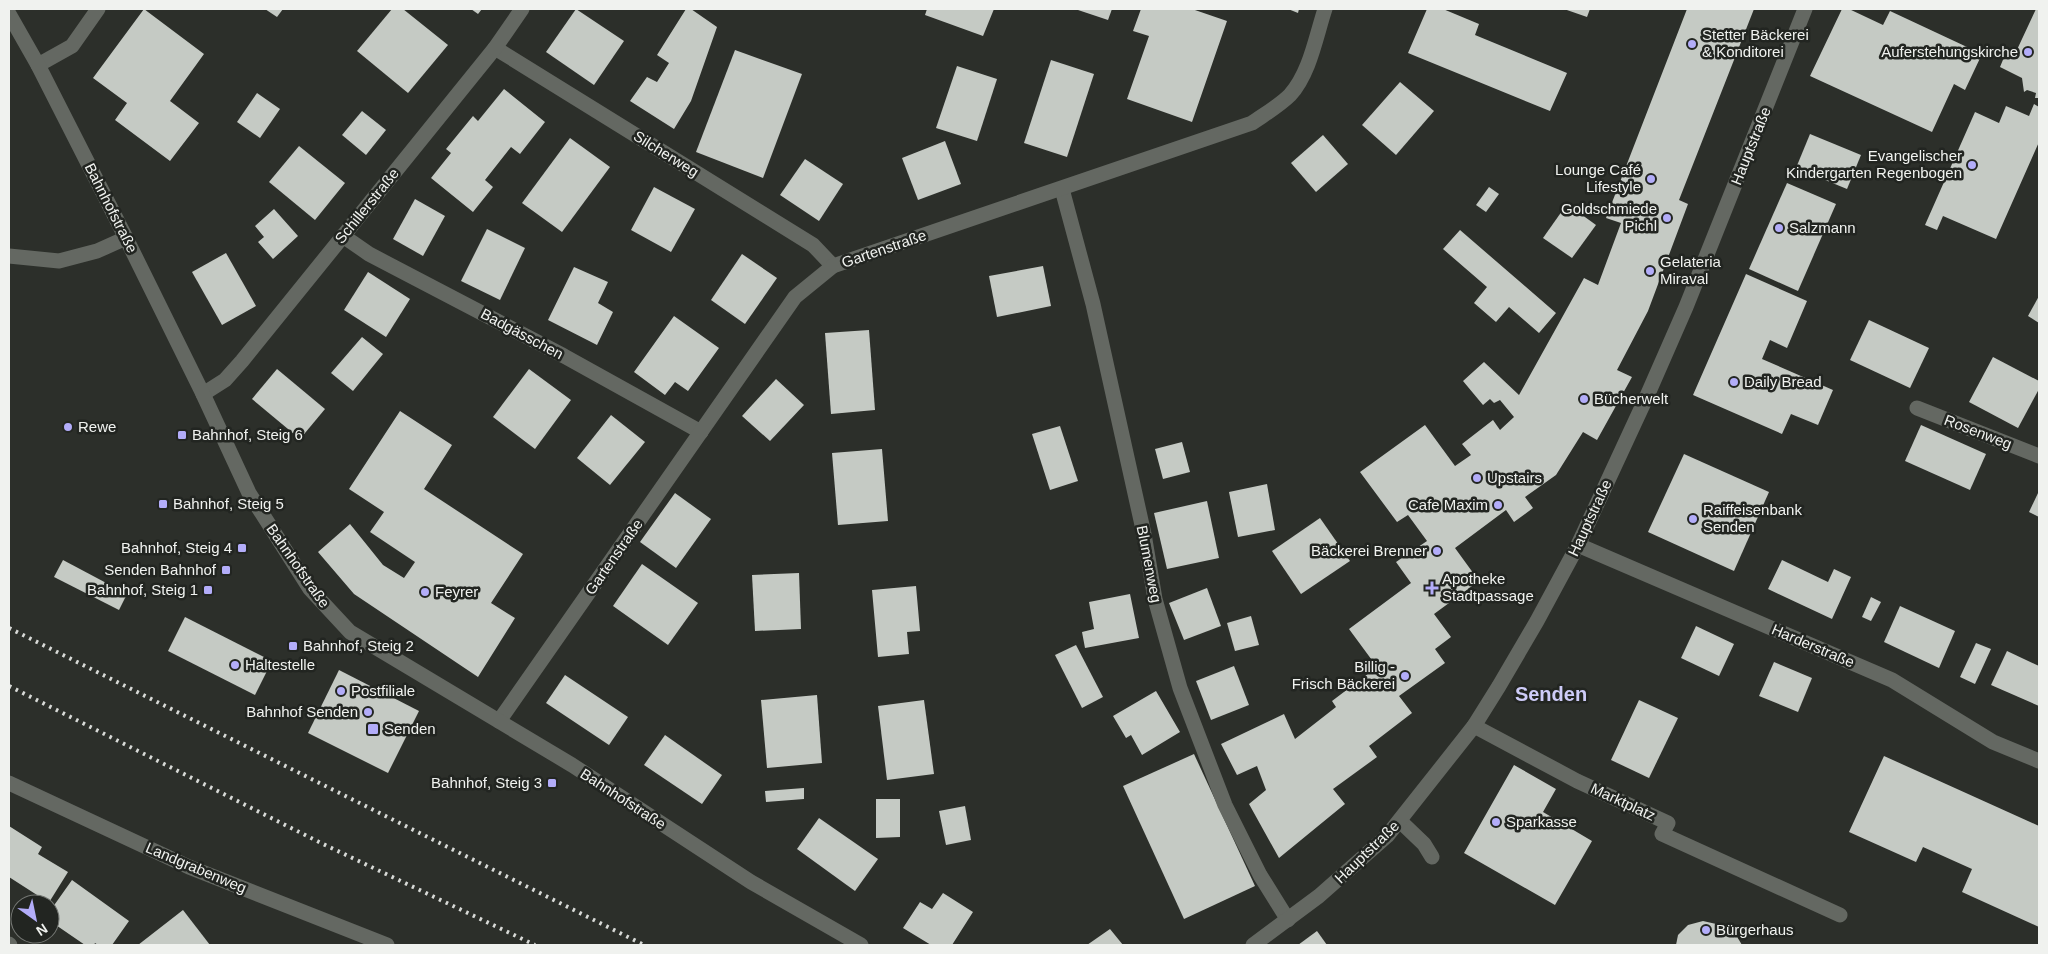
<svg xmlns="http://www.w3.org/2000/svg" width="2048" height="954" viewBox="0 0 2048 954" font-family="Helvetica,sans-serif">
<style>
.building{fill:#c5cac4}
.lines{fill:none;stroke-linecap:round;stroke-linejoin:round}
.pedestrian{stroke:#646862;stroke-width:15}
.minor{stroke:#646862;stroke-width:15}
.tertiary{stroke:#646862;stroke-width:15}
.rail{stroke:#d8dad7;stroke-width:4;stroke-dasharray:2.5 5;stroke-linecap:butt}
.poi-dot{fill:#b3adf9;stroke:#222521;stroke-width:2}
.labels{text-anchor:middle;stroke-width:5;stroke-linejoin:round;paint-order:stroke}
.poi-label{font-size:15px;fill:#f0f2ef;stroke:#222521;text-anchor:start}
.street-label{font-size:15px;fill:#f0f2ef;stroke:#222521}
.district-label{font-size:20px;font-weight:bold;fill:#ceccf8;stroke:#222521}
</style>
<rect width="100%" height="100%" fill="#2c2f2a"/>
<g class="building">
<path d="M144,9L204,54L170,101L199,123L170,161L115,120L127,103L93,78Z"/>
<path d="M265,9H283L277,17Z"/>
<path d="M392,9H403L448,45L408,93L357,51Z"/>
<path d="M471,9H482L478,14Z"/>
<path d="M576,9L624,41L594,85L546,52Z"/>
<path d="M686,9H691L717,27L691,101L674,129L630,101L647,77L657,82L669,63L657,55Z"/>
<path d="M927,9H994L983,36L925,15Z"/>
<path d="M1075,9H1112L1108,20Z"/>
<path d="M1141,9H1192L1227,21L1192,122L1127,99L1149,36L1133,31Z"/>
<path d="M1288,9H1299L1298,13Z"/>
<path d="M1427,9H1443L1479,24L1475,35L1567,73L1550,111L1408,53Z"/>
<path d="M1564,9H1590L1587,17Z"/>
<path d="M1687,9H1754L1679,200L1688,204L1648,311L1617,370L1632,377L1597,440L1583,432L1556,475L1525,497L1533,508L1514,522L1506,510L1455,548L1479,581L1434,614L1451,637L1435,649L1445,663L1399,696L1412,713L1369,746L1377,757L1333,789L1345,804L1279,858L1249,804L1266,790L1257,766L1237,775L1221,744L1284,714L1295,739L1336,707L1332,701L1377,667L1349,629L1411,583L1396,562L1427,541L1408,515L1397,522L1360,472L1425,425L1455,466L1471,455L1462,444L1493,420L1500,430L1514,417L1500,400L1494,403L1490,399L1483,405L1463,381L1484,362L1519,395L1584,278L1598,285L1621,223L1606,218Z"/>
<path d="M1842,9H1849L1883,25L1890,11L1982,54L1965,90L1954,84L1932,132L1810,76Z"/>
<path d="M2036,9H2039V98H2035L2036,93L2027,90L2024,92L2022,78L2000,67L2007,50L2015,54Z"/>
<path d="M735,50L802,74L763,178L696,152Z"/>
<path d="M1051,60L1094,74L1067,157L1024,143Z"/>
<path d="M957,66L997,79L977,141L936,128Z"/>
<path d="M1400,82L1434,111L1396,155L1362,125Z"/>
<path d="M504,89L545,122L520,154L511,147L485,180L493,187L473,212L431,178L451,153L446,149L473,116L478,121Z"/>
<path d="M257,93L280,109L260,138L237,122Z"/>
<path d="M2034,104L2039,107V142L1996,239L1943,216L1937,230L1925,225L1975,112L1999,123L2006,106L2029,116Z"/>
<path d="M362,111L386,130L366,155L342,135Z"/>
<path d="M1810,134L1861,155L1847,189L1796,168Z"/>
<path d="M1323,135L1348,164L1316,192L1291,163Z"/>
<path d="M570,138L610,167L562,232L522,203Z"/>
<path d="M945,141L961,184L918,200L902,158Z"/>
<path d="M299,146L345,183L315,220L269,182Z"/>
<path d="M805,159L843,184L819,221L780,195Z"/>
<path d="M1787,183L1836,204L1798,291L1749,269Z"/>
<path d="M654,187L695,209L671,252L631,230Z"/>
<path d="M1489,187L1499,194L1486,212L1476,205Z"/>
<path d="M415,199L445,216L423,256L393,239Z"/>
<path d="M1567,204L1596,225L1572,258L1543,238Z"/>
<path d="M274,209L298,236L273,259L258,242L264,237L255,226Z"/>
<path d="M487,229L525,248L500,300L461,281Z"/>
<path d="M1460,230L1556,313L1539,333L1509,307L1496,322L1474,303L1487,287L1443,249Z"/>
<path d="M226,253L256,306L222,325L192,272Z"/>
<path d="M742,254L777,278L745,324L711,300Z"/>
<path d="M1043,266L1051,306L997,317L989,276Z"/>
<path d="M574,267L608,282L598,303L613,312L597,345L548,320Z"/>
<path d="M368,272L410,299L386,337L344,310Z"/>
<path d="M1746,274L1807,301L1787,348L1770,340L1762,359L1833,390L1818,425L1791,414L1782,434L1693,395Z"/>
<path d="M2039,296V323L2028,316Z"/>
<path d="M674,316L719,348L688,391L675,382L665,395L634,372Z"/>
<path d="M1869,320L1929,348L1910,388L1850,360Z"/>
<path d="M869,330L875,410L831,414L825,333Z"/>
<path d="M362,337L383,354L353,391L331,373Z"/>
<path d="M1993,357L2039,381V389L2018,428L1969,402Z"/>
<path d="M277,369L325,409L300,439L252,399Z"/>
<path d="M529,369L571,400L535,449L493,417Z"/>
<path d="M776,379L804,405L770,441L742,416Z"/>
<path d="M400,411L452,445L424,489L523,554L491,603L515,618L478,677L354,594L318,552L350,524L383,565L404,578L415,562L370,532L384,512L349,489Z"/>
<path d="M611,415L645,442L610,485L577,458Z"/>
<path d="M1921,425L1986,454L1970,490L1905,461Z"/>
<path d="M1060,426L1078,481L1050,490L1032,434Z"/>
<path d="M1182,442L1190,472L1163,479L1155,449Z"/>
<path d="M882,449L888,521L838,525L832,453Z"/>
<path d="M1684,454L1769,492L1734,571L1648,532Z"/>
<path d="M1267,484L1275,530L1238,537L1229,492Z"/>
<path d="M2039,491V517L2029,512Z"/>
<path d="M675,493L711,519L676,568L640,542Z"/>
<path d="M1207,501L1219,558L1167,569L1154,513Z"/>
<path d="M1320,518L1350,561L1301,594L1272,551Z"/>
<path d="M63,560L127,594L119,610L54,577Z"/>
<path d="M1782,560L1828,582L1834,569L1851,577L1832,619L1768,589Z"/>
<path d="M642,564L698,603L668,645L613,606Z"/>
<path d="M799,573L801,629L755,631L752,575Z"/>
<path d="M916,586L920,631L907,632L909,654L878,657L872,590Z"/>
<path d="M1207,588L1221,626L1184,640L1169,603Z"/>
<path d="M1130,594L1139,638L1085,648L1082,632L1094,629L1089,602Z"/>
<path d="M1871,597L1881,602L1871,621L1862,617Z"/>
<path d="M1900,606L1955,631L1939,668L1884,642Z"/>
<path d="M1251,616L1259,645L1235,651L1227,623Z"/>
<path d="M185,617L272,661L255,695L168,651Z"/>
<path d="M1696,626L1734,644L1719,676L1681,658Z"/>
<path d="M1976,643L1991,649L1975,684L1960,677Z"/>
<path d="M1076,645L1103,697L1082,708L1055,655Z"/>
<path d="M2007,651L2039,666V706L1991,685Z"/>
<path d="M1774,662L1812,678L1798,712L1759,696Z"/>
<path d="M1234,666L1249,705L1211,720L1196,681Z"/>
<path d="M339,670L419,711L388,773L308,733Z"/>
<path d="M565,675L628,717L609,745L546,703Z"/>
<path d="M1156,691L1180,732L1142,755L1131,735L1126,738L1113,716Z"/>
<path d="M817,695L822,763L767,768L761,700Z"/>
<path d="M924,700L934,774L887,780L878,706Z"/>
<path d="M1639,700L1678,718L1649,778L1611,760Z"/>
<path d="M665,735L722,775L702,804L644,765Z"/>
<path d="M1194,754L1255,886L1184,919L1123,786Z"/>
<path d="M1884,756L2039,826V927L1962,892L1972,869L1923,847L1916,862L1849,832Z"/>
<path d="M1514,765L1556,789L1543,812L1592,841L1555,905L1464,853Z"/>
<path d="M804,788V799L766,802L765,791Z"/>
<path d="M876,799H900V837L876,838Z"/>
<path d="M965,806L971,840L946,845L939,811Z"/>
<path d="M819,818L878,859L855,891L797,849Z"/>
<path d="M9,826L42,847L38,854L68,872L48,904H42L34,899L37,895L9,877Z"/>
<path d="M72,880L129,921L112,945H98L95,943L94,945H85L50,921V911Z"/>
<path d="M943,893L973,912L952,945H931L903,928L920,902L932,909Z"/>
<path d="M183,910L210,945H138Z"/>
<path d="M1703,921L1725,926L1736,935L1742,945H1676L1678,935L1688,925Z"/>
<path d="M1110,929L1123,945H1087Z"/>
<path d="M1317,931L1327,945H1298Z"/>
</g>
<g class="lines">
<g class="pedestrian">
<path d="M1474,726L1577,781L1668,823L1662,834L1840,915"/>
<path d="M1400,821L1424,844L1432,857"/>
</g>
<g class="minor">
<path d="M495,48L813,245L833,266"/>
<path d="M38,65L72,46L98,9"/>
<path d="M1062,189L1093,304L1144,534L1155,599L1180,688L1225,805L1260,875L1288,920"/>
<path d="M343,236L369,254L564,356L701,432"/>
<path d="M9,256L59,261L97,251L126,238"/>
<path d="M203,394L225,380L242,361L495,48L522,9"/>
<path d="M1917,408L2039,456"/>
<path d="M1578,545L1892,680L1993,742L2039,761"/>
<path d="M499,721L795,297L833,266L1252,123C1265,114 1279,106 1290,95C1310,73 1316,36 1325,9"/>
<path d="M9,783L189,867L387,945"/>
<path d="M9,944L10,945"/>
</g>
<g class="tertiary">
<path d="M9,14L38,65L126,238L203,394L249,493L310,589L350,632L572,765L751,882L861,945"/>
<path d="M1253,945L1319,896L1387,836L1474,726L1499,686L1537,621L1578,545L1647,396L1686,307L1805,9"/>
</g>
<g class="rail">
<path d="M9,628L644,945"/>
<path d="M9,686L321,843L535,945"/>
</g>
</g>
<g class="poi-dot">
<circle cx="1692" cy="44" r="5"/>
<circle cx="2028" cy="52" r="5"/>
<circle cx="1972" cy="165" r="5"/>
<circle cx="1651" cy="179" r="5"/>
<circle cx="1667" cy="218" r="5"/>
<circle cx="1779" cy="228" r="5"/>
<circle cx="1650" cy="271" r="5"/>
<circle cx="1734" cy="382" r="5"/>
<circle cx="1584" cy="399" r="5"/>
<circle cx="68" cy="427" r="5"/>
<rect x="177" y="430" width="10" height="10" rx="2.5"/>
<circle cx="1477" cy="478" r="5"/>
<rect x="158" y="499" width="10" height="10" rx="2.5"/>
<circle cx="1498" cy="505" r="5"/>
<circle cx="1693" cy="519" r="5"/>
<rect x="237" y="543" width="10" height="10" rx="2.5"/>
<circle cx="1437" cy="551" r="5"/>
<rect x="221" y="565" width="10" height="10" rx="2.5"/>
<path d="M1429.5 580.5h5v5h5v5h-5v5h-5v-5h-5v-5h5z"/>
<rect x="203" y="585" width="10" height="10" rx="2.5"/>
<circle cx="425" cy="592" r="5"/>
<rect x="288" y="641" width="10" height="10" rx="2.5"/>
<circle cx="235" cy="665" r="5"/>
<circle cx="1405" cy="676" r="5"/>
<circle cx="341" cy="691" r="5"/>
<circle cx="368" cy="712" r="5"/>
<rect x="367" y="723" width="12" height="12" rx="2.5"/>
<rect x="547" y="778" width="10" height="10" rx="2.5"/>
<circle cx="1496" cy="822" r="5"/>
<circle cx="1706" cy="930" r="5"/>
</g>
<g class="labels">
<g class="poi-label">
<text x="1702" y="40">Stetter Bäckerei<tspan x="1702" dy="17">&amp; Konditorei</tspan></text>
<text x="2018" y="57" text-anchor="end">Auferstehungskirche</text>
<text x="1962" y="161" text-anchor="end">Evangelischer<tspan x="1962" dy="17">Kindergarten Regenbogen</tspan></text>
<text x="1641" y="175" text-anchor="end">Lounge Café<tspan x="1641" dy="17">Lifestyle</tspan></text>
<text x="1657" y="214" text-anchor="end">Goldschmiede<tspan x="1657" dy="17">Pichl</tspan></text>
<text x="1789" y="233">Salzmann</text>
<text x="1660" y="267">Gelateria<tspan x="1660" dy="17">Miraval</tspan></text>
<text x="1744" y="387">Daily Bread</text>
<text x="1594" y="404">Bücherwelt</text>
<text x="78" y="432">Rewe</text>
<text x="192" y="440">Bahnhof, Steig 6</text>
<text x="1487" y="483">Upstairs</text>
<text x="173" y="509">Bahnhof, Steig 5</text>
<text x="1488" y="510" text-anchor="end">Cafe Maxim</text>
<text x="1703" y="515">Raiffeisenbank<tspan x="1703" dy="17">Senden</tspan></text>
<text x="232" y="553" text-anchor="end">Bahnhof, Steig 4</text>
<text x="1427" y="556" text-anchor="end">Bäckerei Brenner</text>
<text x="216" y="575" text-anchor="end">Senden Bahnhof</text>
<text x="1442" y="584">Apotheke<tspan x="1442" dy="17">Stadtpassage</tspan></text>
<text x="198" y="595" text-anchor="end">Bahnhof, Steig 1</text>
<text x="435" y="597">Feyrer</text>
<text x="303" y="651">Bahnhof, Steig 2</text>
<text x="245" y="670">Haltestelle</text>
<text x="1395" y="672" text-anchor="end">Billig -<tspan x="1395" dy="17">Frisch Bäckerei</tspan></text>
<text x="351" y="696">Postfiliale</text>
<text x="358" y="717" text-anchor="end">Bahnhof Senden</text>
<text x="384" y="734">Senden</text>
<text x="542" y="788" text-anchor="end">Bahnhof, Steig 3</text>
<text x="1506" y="827">Sparkasse</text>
<text x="1716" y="935">Bürgerhaus</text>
</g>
<g class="street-label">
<text transform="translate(1751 146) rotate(-68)" y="5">Hauptstraße</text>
<text transform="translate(666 154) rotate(32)" y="5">Silcherweg</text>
<text transform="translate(367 206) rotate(-51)" y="5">Schillerstraße</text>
<text transform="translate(111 208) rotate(63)" y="5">Bahnhofstraße</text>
<text transform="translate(884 249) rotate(-19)" y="5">Gartenstraße</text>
<text transform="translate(522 334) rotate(28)" y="5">Badgässchen</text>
<text transform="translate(1978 432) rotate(21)" y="5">Rosenweg</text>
<text transform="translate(1590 518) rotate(-65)" y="5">Hauptstraße</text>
<text transform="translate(614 557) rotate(-55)" y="5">Gartenstraße</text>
<text transform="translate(1149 564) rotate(79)" y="5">Blumenweg</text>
<text transform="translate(298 566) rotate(55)" y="5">Bahnhofstraße</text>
<text transform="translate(1813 646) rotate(23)" y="5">Harderstraße</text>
<text transform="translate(623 799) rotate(33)" y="5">Bahnhofstraße</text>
<text transform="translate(1623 802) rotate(25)" y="5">Marktplatz</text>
<text transform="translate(1367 852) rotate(-44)" y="5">Hauptstraße</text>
<text transform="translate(196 868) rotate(23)" y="5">Landgrabenweg</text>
</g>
<g class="district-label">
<text x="1551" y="701">Senden</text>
</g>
</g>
<rect width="2048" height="954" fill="none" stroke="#f0f2ef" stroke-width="20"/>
<g transform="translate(35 919) rotate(147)"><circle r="24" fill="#222521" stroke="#747773"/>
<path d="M0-4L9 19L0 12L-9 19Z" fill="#b3adf9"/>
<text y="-8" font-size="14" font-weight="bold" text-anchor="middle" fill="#f0f2ef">N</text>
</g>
</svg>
